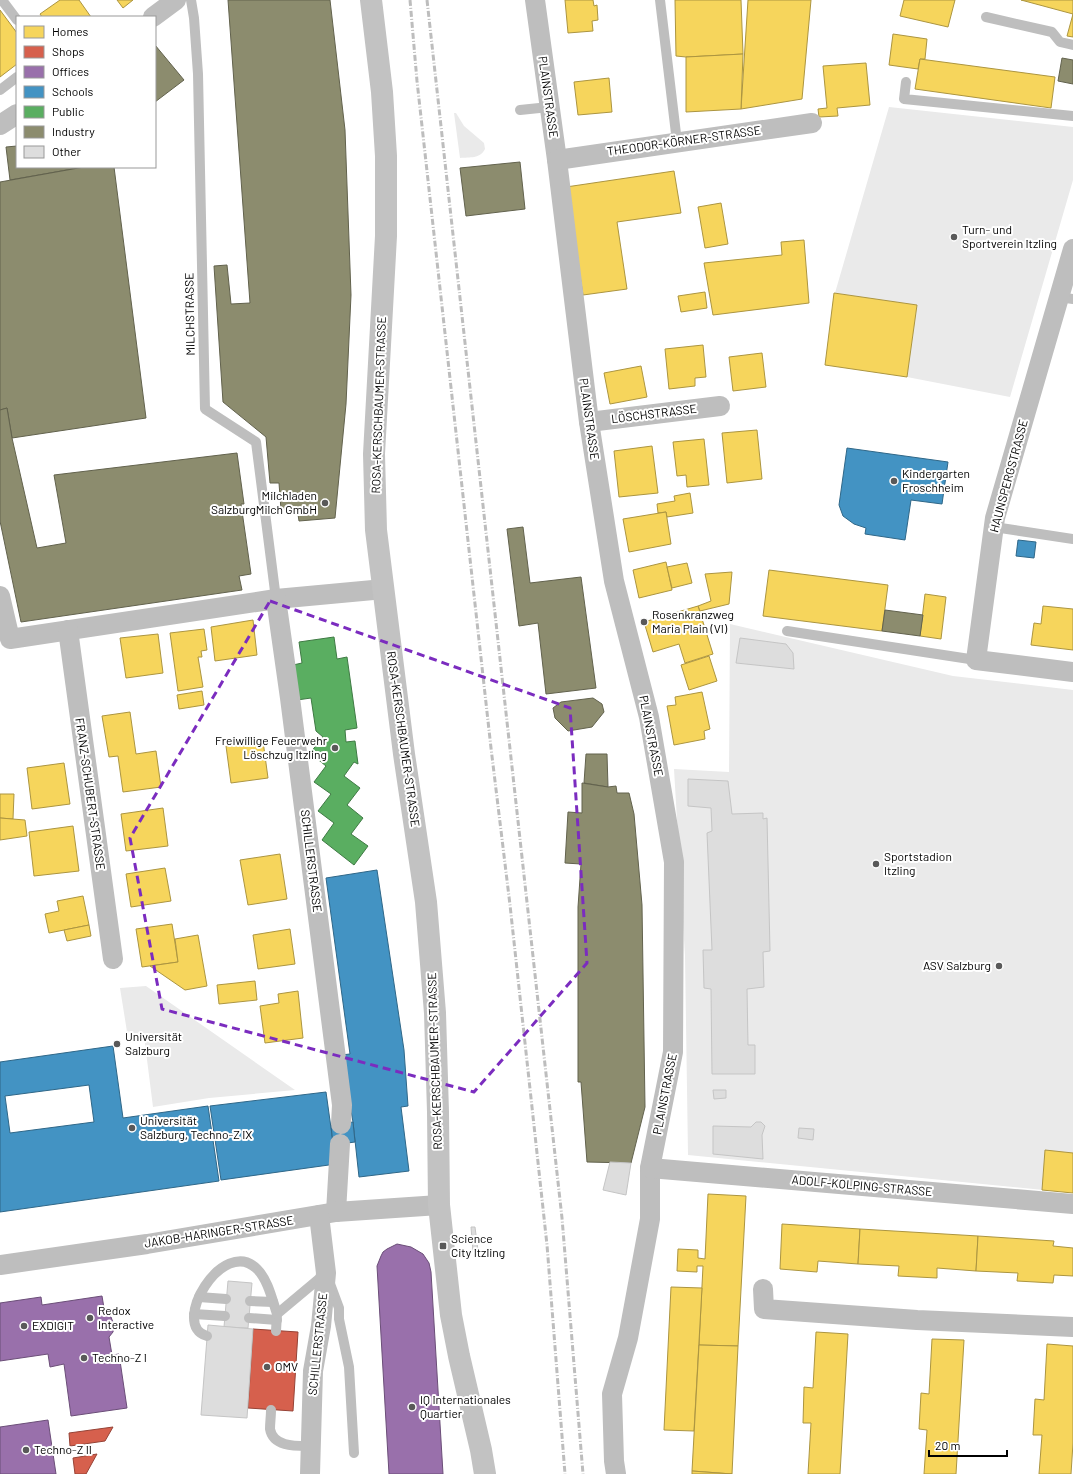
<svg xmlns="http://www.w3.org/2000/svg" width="1073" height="1474" viewBox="0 0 1073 1474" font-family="Barlow,sans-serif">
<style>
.green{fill:#eaeaea}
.homes{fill:#f6d55c;stroke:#ac9540}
.shops{fill:#d6604d;stroke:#964336}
.offices{fill:#9970ab;stroke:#6b4e78}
.schools{fill:#4393c3;stroke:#2f6788;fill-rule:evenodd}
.public{fill:#5aae61;stroke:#3f7a44}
.industry{fill:#8c8c6e;stroke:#62624d}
.building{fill:#ddd;stroke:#c5c5c5}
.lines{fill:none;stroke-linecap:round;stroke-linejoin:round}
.service{stroke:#bebebe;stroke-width:10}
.minor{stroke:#bebebe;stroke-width:20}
.secondary{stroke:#c2c2c2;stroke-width:22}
.rail{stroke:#bdbdbd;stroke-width:3;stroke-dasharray:6 2 1 2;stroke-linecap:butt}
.marked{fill:none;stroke:#7b2cbf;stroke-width:3;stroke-dasharray:8 5;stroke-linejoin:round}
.poi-dot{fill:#595959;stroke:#fff;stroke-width:1.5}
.labels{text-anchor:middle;stroke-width:4;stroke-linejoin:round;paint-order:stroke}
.street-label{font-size:12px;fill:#000;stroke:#fff}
.poi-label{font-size:12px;fill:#000;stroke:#fff;text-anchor:start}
</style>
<rect width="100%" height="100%" fill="#fff"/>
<g class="green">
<path d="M889,107L1073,127V180L1010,397L907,377L917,305L835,293Z"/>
<path d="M454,113H456L464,126L484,143L485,149C480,159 470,157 460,158Z"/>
<path d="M730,624L953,676L1073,690V1193L688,1155L685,956L674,769L729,772Z"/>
<path d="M146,986L295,1090L209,1098L153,1107L144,1036L128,1038L120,988Z"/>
</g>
<g class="homes">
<path d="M60,0H79L91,17H42L40,14Z"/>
<path d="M117,0H133L123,8Z"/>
<path d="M565,0H593L594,6L597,5L598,20L592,21L593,31L568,33Z"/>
<path d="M675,0H741L743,54L686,57L676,56Z"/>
<path d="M748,0H811L802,99L741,109Z"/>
<path d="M904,0H955L948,27L900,16Z"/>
<path d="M1021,0H1073V37L1067,36L1073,14Z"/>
<path d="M0,10L17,33V64L0,77Z"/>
<path d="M893,34L927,39L925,59H920L918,69L889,65Z"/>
<path d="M743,54L741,109L686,112V57Z"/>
<path d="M920,59L1055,77L1051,108L915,89Z"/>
<path d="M866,63L870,105L837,108L838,116L819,117L818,109L827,108L823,66Z"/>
<path d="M609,78L612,112L578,115L574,82Z"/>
<path d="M674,171L681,213L617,222L627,289L583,295L566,187Z"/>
<path d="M721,203L728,244L705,248L698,207Z"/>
<path d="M804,240L809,303L713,315L704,263L782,255L781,242Z"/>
<path d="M705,292L707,308L681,312L678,296Z"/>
<path d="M834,293L917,305L907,377L825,365Z"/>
<path d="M703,345L706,377L695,378V386L669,389L665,349Z"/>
<path d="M762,353L766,387L733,391L729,357Z"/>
<path d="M641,366L647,397L610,404L604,373Z"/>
<path d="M757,430L762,479L727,483L722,433Z"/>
<path d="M704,439L709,485L687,487L686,475L677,476L673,442Z"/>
<path d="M652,446L658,493L619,497L614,451Z"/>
<path d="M690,493L693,513L667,517L666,512L658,513L657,504L675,501L674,496Z"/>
<path d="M666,512L671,544L629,552L623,519Z"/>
<path d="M666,562L672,590L639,598L633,570Z"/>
<path d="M687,563L692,583L672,588L667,567Z"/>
<path d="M769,570L888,585L882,631L763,616Z"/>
<path d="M732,572L729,604L700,611L698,606L711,601L705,574Z"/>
<path d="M925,594L946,597L941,639L920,636Z"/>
<path d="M698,606L713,654L685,663L679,644L653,652L644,622Z"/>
<path d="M1043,606L1073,609V650L1031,645L1034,623L1041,624Z"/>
<path d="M253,620L257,655L215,661L211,627Z"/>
<path d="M204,629L207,650L201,651L202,657H198L203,687L178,691L170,633Z"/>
<path d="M158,634L163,673L126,678L120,638Z"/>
<path d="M709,656L717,681L689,690L681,665Z"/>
<path d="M202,691L204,705L179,709L177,695Z"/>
<path d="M702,692L710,729L704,731L705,739L674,745L667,706L676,705L675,697Z"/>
<path d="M130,712L136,754L156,751L161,787L123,792L118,756L109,757L102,716Z"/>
<path d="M263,741L268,778L231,783L226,746Z"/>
<path d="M64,763L70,804L32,809L27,768Z"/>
<path d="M0,794H14L13,819L0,818Z"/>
<path d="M163,808L168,846L126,851L121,814Z"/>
<path d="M0,818L25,820L27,836L0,840Z"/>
<path d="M73,826L79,871L34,876L29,832Z"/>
<path d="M280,854L287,899L248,905L240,860Z"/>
<path d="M165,868L171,901L131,907L126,874Z"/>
<path d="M83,896L89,925L49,933L45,914L59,911L57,901Z"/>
<path d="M172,924L178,962L142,967L136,929Z"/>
<path d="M89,925L91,936L67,941L64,930Z"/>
<path d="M290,929L295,964L258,969L253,935Z"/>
<path d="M198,935L207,986L185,990L150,966L178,962L175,939Z"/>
<path d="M255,981L257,1000L219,1004L217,985Z"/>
<path d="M298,991L303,1038L265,1043L260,1006L279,1003L278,994Z"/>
<path d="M1045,1150L1073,1153V1193L1042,1190Z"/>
<path d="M708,1194L746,1196L738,1346L699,1345L703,1266H697V1272L677,1271L678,1249L698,1250V1258L705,1259Z"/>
<path d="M782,1224L860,1229L858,1264L818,1261L817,1272L780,1269Z"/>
<path d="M860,1229L978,1236L976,1271L937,1268V1278L898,1276L899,1266L858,1264Z"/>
<path d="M978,1236L1054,1241L1053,1246L1073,1248V1276L1054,1275L1053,1283L1017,1281L1018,1273L976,1271Z"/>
<path d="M671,1287L702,1288L694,1431L664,1430Z"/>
<path d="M816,1332L848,1334L840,1474H808L811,1423H803L804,1387L813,1388Z"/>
<path d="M932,1339L964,1340L956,1474H924L927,1430L919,1429L921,1393L929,1394Z"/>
<path d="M1047,1344L1073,1346V1443L1071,1474H1039L1042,1435H1033L1035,1399L1044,1400Z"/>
<path d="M699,1345L738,1346L732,1474L692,1471Z"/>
<path d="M692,1471L732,1474H692Z"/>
</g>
<g class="shops">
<path d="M253,1329L298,1332L293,1411L248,1408Z"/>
<path d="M113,1427L105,1441L70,1446L69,1433Z"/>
<path d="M97,1454L86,1474H75L73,1458Z"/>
</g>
<g class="offices">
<path d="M397,1244L411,1247L423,1254L429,1263L431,1272L443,1474H389L377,1266L381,1256L383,1252L387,1249Z"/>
<path d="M102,1296L105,1314L111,1317L114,1325L113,1332L109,1337L112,1355L119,1354L127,1408L71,1416L64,1364L50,1367L48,1354L0,1361V1303L41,1297L42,1305Z"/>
<path d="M48,1420L56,1474H0V1427Z"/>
</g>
<g class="schools">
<path d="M847,448L948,462L942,504L911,500L905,540L865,534L866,528L854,524L843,516L839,505Z"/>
<path d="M1018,540L1036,542L1034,558L1016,556Z"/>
<path d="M377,870L404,1050L408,1106L401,1107L409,1171L359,1177L353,1122L341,1055L350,1054L326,878Z"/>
<path d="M113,1046L123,1118L208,1106L219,1181L0,1212V1062ZM89,1085L94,1122L10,1133L5,1096Z"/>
<path d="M326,1092L336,1164L221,1180L210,1106Z"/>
<path d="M353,1122L355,1142L333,1145L331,1125Z"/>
</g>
<path class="public" d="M334,637L337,659L347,657L357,728L345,730L346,742L355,741L358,764L354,762L344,776L360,788L347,805L363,818L351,834L368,846L354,865L322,840L334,823L318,811L331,794L314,782L326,766L310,753L323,737L316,731L311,698L297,700L293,665L302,663L299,642Z"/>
<g class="industry">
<path d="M228,0H330L345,130L351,295L346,404L335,518L299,521L297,508L281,510L279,483H270L266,437L223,402L214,266L227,265L231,304L250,303Z"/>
<path d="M155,45L184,80L155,102Z"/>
<path d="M1062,58L1073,60V84L1058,81Z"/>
<path d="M17,146V167H84L10,180L6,147Z"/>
<path d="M520,162L525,209L466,216L460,168Z"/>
<path d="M84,167H114L146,418L12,438L7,408L0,410V182Z"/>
<path d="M7,408L12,438L37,548L66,543L54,475L237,453L244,504H241L251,574L239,576L242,590L21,622L0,521V410Z"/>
<path d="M523,527L530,583L581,577L596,688L546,694L538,623L519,626L507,529Z"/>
<path d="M885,610L923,615L920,636L882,631Z"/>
<path d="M593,698L602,704L604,712L592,727L568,731L555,718L553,708L561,702Z"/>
<path d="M586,754H607L608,787L584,783Z"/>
<path d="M582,783L608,787L616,786L617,793H629L634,814L642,905L645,1107L631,1163L587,1162L581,1082H578V907L581,864L565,863L568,812L582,813Z"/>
</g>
<g class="building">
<path d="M740,638L786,644L793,653L794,669L736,663Z"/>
<path d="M688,779L728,781L732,814L763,813V819L767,818L770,951L763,952L764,987L747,989L748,1045H755V1074H712L711,989L704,988L703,950H712L707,833L712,831L711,808L688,806Z"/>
<path d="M713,1090H726V1098L714,1099Z"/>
<path d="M756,1122H761L765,1126L762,1135L763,1159L713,1154V1126L751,1127Z"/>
<path d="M799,1128L814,1129L813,1140L798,1138Z"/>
<path d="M610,1162L631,1163L626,1195L603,1190Z"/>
<path d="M471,1227H475L478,1251L473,1252Z"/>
<path d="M228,1281L252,1283L248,1328L224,1327Z"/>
<path d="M208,1325L253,1329L247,1418L201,1415Z"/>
</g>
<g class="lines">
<g class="service">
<path d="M2,0L17,20"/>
<path d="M191,0L194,18L198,74L205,409L256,442L276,599"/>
<path d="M660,0L677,142"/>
<path d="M986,17L1052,32L1060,42L1073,45"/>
<path d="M906,82L904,99L1073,116"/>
<path d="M0,90L17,77"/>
<path d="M520,110L549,107"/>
<path d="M1059,297L1073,299"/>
<path d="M994,527L1073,539"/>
<path d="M787,631L976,660"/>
<path d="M199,1297L226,1299"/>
<path d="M250,1301L273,1302"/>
<path d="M194,1314L225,1316"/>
<path d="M249,1318L277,1320"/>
<path d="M276,1331L277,1314L326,1273L339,1308V1319L349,1367L354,1453"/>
<path d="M207,1336C169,1326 223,1235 257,1269C268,1280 272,1299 277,1314"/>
<path d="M271,1410C271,1416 270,1423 270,1429C273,1447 296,1446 310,1446"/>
</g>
<g class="minor">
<path d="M535,0L557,160L589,422L614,581L649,717L674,862L673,1052L650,1168V1219L628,1338L612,1394L614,1461L616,1474"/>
<path d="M153,17L176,0"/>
<path d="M0,125L17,114"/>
<path d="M557,160L812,123"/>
<path d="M1073,249L995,518L976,660L1073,672"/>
<path d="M589,422L720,406"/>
<path d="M0,596L10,639L276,599L384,589"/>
<path d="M276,599L290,698L342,1105L341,1124"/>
<path d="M68,630L113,959"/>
<path d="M650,1168L1073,1204"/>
<path d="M336,1212L340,1144"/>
<path d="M0,1265L147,1244L336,1212L439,1205"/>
<path d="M763,1289L764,1309L917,1320L1073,1327"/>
<path d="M310,1474L313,1371L321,1326L326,1273L319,1215"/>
</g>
<path class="secondary" d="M371,0L382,92L386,156V236L374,454L376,530L404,754L426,902L435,1013L438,1112L439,1205L451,1315L459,1356L481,1450L485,1474"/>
<g class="rail">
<path d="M410,0L417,81L491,748L510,905L547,1245L565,1474"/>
<path d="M427,0L562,1218L583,1474"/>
</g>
</g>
<path class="marked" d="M270,601L570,708L587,963L474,1092L162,1009L130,838Z"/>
<g class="poi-dot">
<circle cx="954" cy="237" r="4"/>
<circle cx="894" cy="481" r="4"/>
<circle cx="325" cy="503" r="4"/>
<circle cx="644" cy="622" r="4"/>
<circle cx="335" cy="748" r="4"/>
<circle cx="876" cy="864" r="4"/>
<circle cx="999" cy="966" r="4"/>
<circle cx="117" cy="1044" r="4"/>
<circle cx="132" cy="1128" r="4"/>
<rect x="439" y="1242" width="8" height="8" rx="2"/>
<circle cx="90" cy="1318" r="4"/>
<circle cx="24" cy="1326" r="4"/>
<circle cx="84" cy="1358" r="4"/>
<circle cx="267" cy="1367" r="4"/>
<circle cx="412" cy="1407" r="4"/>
<circle cx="26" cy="1450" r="4"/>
</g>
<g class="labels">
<g class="street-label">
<text transform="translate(548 97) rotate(82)" y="4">PLAINSTRASSE</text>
<text transform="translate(684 141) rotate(-8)" y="4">THEODOR-KÖRNER-STRASSE</text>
<text transform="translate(190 314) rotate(-91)" y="4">MILCHSTRASSE</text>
<text transform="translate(379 405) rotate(-88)" y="4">ROSA-KERSCHBAUMER-STRASSE</text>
<text transform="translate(654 414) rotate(-7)" y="4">LÖSCHSTRASSE</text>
<text transform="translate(589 419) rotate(82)" y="4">PLAINSTRASSE</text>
<text transform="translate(1009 476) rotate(-75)" y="4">HAUNSPERGSTRASSE</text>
<text transform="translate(651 736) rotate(79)" y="4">PLAINSTRASSE</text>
<text transform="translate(403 739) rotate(82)" y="4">ROSA-KERSCHBAUMER-STRASSE</text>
<text transform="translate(90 794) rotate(82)" y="4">FRANZ-SCHUBERT-STRASSE</text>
<text transform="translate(311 861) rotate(83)" y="4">SCHILLERSTRASSE</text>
<text transform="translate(435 1061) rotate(-92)" y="4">ROSA-KERSCHBAUMER-STRASSE</text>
<text transform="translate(665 1094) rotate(-79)" y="4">PLAINSTRASSE</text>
<text transform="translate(862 1186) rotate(5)" y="4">ADOLF-KOLPING-STRASSE</text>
<text transform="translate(219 1232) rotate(-9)" y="4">JAKOB-HARINGER-STRASSE</text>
<text transform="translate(318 1344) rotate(-84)" y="4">SCHILLERSTRASSE</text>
</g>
<g class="poi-label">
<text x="962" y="234">Turn- und<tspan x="962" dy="14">Sportverein Itzling</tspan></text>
<text x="902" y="478">Kindergarten<tspan x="902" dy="14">Froschheim</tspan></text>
<text x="317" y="500" text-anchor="end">Milchladen<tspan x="317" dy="14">SalzburgMilch GmbH</tspan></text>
<text x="652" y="619">Rosenkranzweg<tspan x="652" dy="14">Maria Plain (VI)</tspan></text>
<text x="327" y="745" text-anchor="end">Freiwillige Feuerwehr<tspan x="327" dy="14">Löschzug Itzling</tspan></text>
<text x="884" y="861">Sportstadion<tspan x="884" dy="14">Itzling</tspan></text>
<text x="991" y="970" text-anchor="end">ASV Salzburg</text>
<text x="125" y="1041">Universität<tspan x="125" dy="14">Salzburg</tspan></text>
<text x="140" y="1125">Universität<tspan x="140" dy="14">Salzburg, Techno-Z IX</tspan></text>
<text x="451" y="1243">Science<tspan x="451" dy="14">City Itzling</tspan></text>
<text x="98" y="1315">Redox<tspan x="98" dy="14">Interactive</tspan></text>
<text x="32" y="1330">EXDIGIT</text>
<text x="92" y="1362">Techno-Z I</text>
<text x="275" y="1371">OMV</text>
<text x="420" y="1404">IQ Internationales<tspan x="420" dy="14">Quartier</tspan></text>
<text x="34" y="1454">Techno-Z II</text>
</g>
</g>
<rect x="16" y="16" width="140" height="152" fill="#ffffff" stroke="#999999"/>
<rect x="24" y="26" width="20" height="12" fill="#f6d55c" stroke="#999999"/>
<text x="52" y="36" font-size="12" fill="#000000">Homes</text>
<rect x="24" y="46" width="20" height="12" fill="#d6604d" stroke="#999999"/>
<text x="52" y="56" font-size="12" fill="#000000">Shops</text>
<rect x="24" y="66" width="20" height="12" fill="#9970ab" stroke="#999999"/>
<text x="52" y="76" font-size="12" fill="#000000">Offices</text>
<rect x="24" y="86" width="20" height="12" fill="#4393c3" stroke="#999999"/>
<text x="52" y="96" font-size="12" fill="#000000">Schools</text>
<rect x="24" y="106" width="20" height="12" fill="#5aae61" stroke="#999999"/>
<text x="52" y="116" font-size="12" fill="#000000">Public</text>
<rect x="24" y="126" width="20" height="12" fill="#8c8c6e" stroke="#999999"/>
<text x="52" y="136" font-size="12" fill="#000000">Industry</text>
<rect x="24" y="146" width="20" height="12" fill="#dddddd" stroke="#999999"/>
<text x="52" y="156" font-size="12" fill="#000000">Other</text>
<path d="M929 1450v6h78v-6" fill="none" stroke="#000000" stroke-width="2"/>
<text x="935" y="1450" font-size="12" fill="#000000" stroke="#ffffff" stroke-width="3" paint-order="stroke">20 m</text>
</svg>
